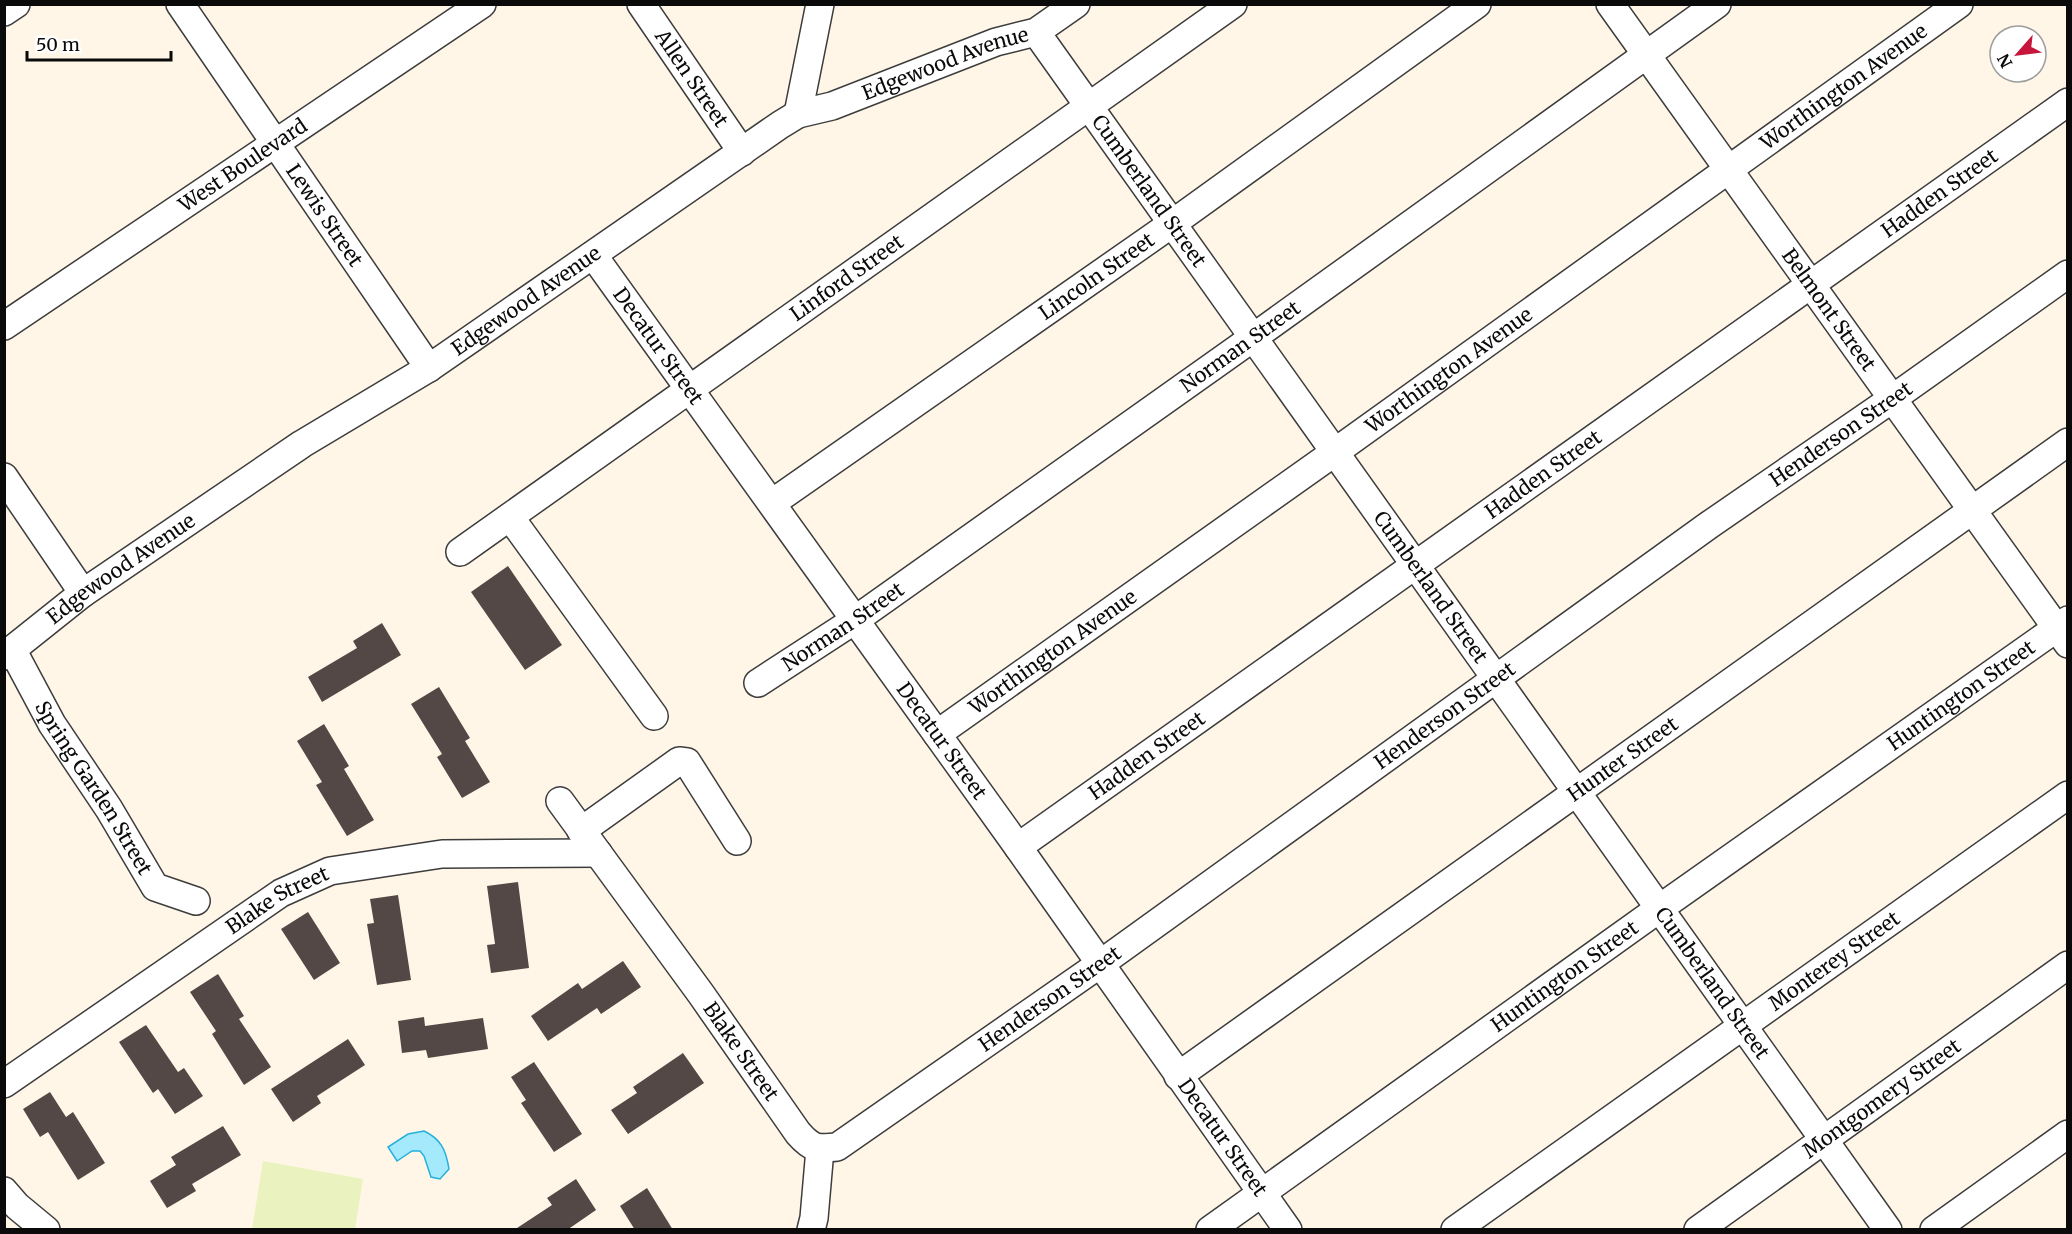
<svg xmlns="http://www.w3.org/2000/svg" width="2072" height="1234" viewBox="0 0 2072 1234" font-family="Merriweather,serif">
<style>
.pitch{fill:#eaf3bf}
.water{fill:#a5eafc;stroke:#25b0db;stroke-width:1.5}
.building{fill:#534845}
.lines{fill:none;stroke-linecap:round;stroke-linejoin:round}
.minor-casing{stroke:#3d3d3d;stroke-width:30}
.minor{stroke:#fff;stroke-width:27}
.labels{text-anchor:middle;stroke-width:6;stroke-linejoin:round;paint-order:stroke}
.street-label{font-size:20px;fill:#0a0a0a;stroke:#fff}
</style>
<rect width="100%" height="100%" fill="#fff6e7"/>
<path class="pitch" d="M263,1161L363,1179L355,1229H252Z"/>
<path class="water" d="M424,1131C441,1139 446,1150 449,1169L440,1179L431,1177L424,1156L420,1151H412L397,1161L388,1147L408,1134Z"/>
<g class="building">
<path d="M508,566L562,645L525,670L471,592Z"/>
<path d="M382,623L401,655L322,702L308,677L357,648L353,641Z"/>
<path d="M439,687L470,738L465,741L490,782L462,798L437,757L442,754L411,704Z"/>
<path d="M324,724L349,766L344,769L374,820L347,836L316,785L322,782L297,741Z"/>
<path d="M518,882L529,968L491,973L487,945L495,944L487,886Z"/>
<path d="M398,895L411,980L377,985L367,924L374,923L370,899Z"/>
<path d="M308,912L340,963L314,980L281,929Z"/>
<path d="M623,961L641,987L601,1014L597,1008L548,1041L531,1016L578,983L582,989Z"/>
<path d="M218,974L244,1016L239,1019L271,1067L244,1085L212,1034L216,1031L190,992Z"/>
<path d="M424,1017L425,1026L483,1018L488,1049L428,1058L426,1050L402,1053L398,1021Z"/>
<path d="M146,1025L178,1072L184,1068L203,1096L175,1114L158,1089L153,1093L119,1042Z"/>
<path d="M348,1039L365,1065L317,1096L321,1103L293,1122L271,1089Z"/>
<path d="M683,1053L704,1083L628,1134L611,1110L637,1093L633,1087Z"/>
<path d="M534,1062L582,1134L554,1152L521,1103L526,1100L511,1077Z"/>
<path d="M50,1092L66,1117L73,1112L105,1163L78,1180L48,1132L40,1137L23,1109Z"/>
<path d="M223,1126L241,1155L192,1184L196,1191L167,1208L150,1181L176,1165L171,1157Z"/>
<path d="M576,1179L596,1210L567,1230H514L552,1205L547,1198Z"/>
<path d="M647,1188L673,1230H635L620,1206Z"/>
</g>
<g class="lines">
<g class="minor-casing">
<g id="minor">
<path id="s1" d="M180,4L429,368"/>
<path id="s2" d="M641,4L742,152"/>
<path id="s3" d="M1610,4L2068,644"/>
<path d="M4,12L16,4"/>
<path id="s4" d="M1036,32L1888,1230"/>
<path d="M798,114L820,4"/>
<path id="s5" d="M593,255L1018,847L1288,1230"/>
<path id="s6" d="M4,326L482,4"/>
<path d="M4,477L83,593"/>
<path id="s7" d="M772,503L1173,223L1477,4"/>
<path d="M510,517L654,716"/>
<path id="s8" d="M460,552L1233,4"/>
<path id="s9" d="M13,651L52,724L109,809L155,887L196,901"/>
<path id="s10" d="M4,656L83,593L302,444L429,368L780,125L798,114L832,106L996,42L1036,32L1076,4"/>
<path id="s11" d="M758,683L855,620L1254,337L1717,4"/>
<path id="s12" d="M937,734L1335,452L1959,4"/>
<path id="s13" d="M560,801L701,994L798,1133C812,1149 817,1149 837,1147L1100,964L1709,525L1892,399L2068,274"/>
<path d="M581,831L679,761L687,762L737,841"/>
<path id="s14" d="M1018,847L2068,102"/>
<path id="s15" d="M1178,1076L2068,442"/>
<path id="s16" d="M4,1084L281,893L330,871L442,854L598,853"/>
<path d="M4,1191L17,1206L46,1230"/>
<path d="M811,1230L814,1218L820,1149"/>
<path id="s17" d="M1210,1230L1660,908L2068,620"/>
<path id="s18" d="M1455,1230L2068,795"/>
<path id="s19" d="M1698,1230L2068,965"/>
<path d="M1934,1230L2068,1134"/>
</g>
</g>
<use href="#minor" class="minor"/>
</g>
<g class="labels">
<g class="street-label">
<text dy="7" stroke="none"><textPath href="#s10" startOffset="1118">Edgewood Avenue</textPath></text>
<text dy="7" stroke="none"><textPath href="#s2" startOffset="90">Allen Street</textPath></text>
<text dy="7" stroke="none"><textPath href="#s12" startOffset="1114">Worthington Avenue</textPath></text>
<text dy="7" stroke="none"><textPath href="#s6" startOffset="288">West Boulevard</textPath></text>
<text dy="7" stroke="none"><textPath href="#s4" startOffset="195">Cumberland Street</textPath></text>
<text dy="7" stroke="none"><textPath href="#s14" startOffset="1130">Hadden Street</textPath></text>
<text dy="7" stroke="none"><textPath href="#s1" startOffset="256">Lewis Street</textPath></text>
<text dy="7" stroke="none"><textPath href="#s7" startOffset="396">Lincoln Street</textPath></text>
<text dy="7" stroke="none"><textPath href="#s8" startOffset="474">Linford Street</textPath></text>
<text dy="7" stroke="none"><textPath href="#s10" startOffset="632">Edgewood Avenue</textPath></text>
<text dy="7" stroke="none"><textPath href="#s3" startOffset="376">Belmont Street</textPath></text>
<text dy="7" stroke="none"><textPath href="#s5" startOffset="112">Decatur Street</textPath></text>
<text dy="7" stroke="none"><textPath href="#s11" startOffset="588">Norman Street</textPath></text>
<text dy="7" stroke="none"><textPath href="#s12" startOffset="628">Worthington Avenue</textPath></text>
<text dy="7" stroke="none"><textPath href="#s13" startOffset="1684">Henderson Street</textPath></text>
<text dy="7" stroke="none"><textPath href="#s14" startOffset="644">Hadden Street</textPath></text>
<text dy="7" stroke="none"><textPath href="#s10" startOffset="146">Edgewood Avenue</textPath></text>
<text dy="7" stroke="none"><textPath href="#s4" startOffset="681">Cumberland Street</textPath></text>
<text dy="7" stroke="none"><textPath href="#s11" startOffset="102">Norman Street</textPath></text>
<text dy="7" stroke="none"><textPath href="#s12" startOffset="142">Worthington Avenue</textPath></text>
<text dy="7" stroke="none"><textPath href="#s17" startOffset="922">Huntington Street</textPath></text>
<text dy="7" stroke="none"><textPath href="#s13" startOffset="1198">Henderson Street</textPath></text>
<text dy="7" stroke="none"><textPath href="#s5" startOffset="598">Decatur Street</textPath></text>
<text dy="7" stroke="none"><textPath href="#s14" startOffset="158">Hadden Street</textPath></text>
<text dy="7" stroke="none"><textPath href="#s15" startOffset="546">Hunter Street</textPath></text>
<text dy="7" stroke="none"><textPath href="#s9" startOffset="159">Spring Garden Street</textPath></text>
<text dy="7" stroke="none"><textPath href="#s16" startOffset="330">Blake Street</textPath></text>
<text dy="7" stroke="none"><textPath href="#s18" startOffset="465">Monterey Street</textPath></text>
<text dy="7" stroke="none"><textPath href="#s17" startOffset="436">Huntington Street</textPath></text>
<text dy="7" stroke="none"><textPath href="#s4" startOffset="1167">Cumberland Street</textPath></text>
<text dy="7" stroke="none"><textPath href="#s13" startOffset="712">Henderson Street</textPath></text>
<text dy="7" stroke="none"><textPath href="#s13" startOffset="309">Blake Street</textPath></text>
<text dy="7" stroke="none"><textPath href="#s19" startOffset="226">Montgomery Street</textPath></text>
<text dy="7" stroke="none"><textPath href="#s5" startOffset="1084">Decatur Street</textPath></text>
</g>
</g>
<rect width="2072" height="1234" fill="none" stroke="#0a0a0a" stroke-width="12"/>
<g transform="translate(2018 54) rotate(242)"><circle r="28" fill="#ffffff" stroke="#9d9d9d" stroke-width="1.5"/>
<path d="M0-4.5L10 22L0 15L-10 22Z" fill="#c6163b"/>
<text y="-9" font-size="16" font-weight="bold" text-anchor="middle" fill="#0a0a0a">N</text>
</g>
<path d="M27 51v9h144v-9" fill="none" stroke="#0a0a0a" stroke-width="3"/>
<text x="36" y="51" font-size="18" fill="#0a0a0a" stroke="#ffffff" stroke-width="4.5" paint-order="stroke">50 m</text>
</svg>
